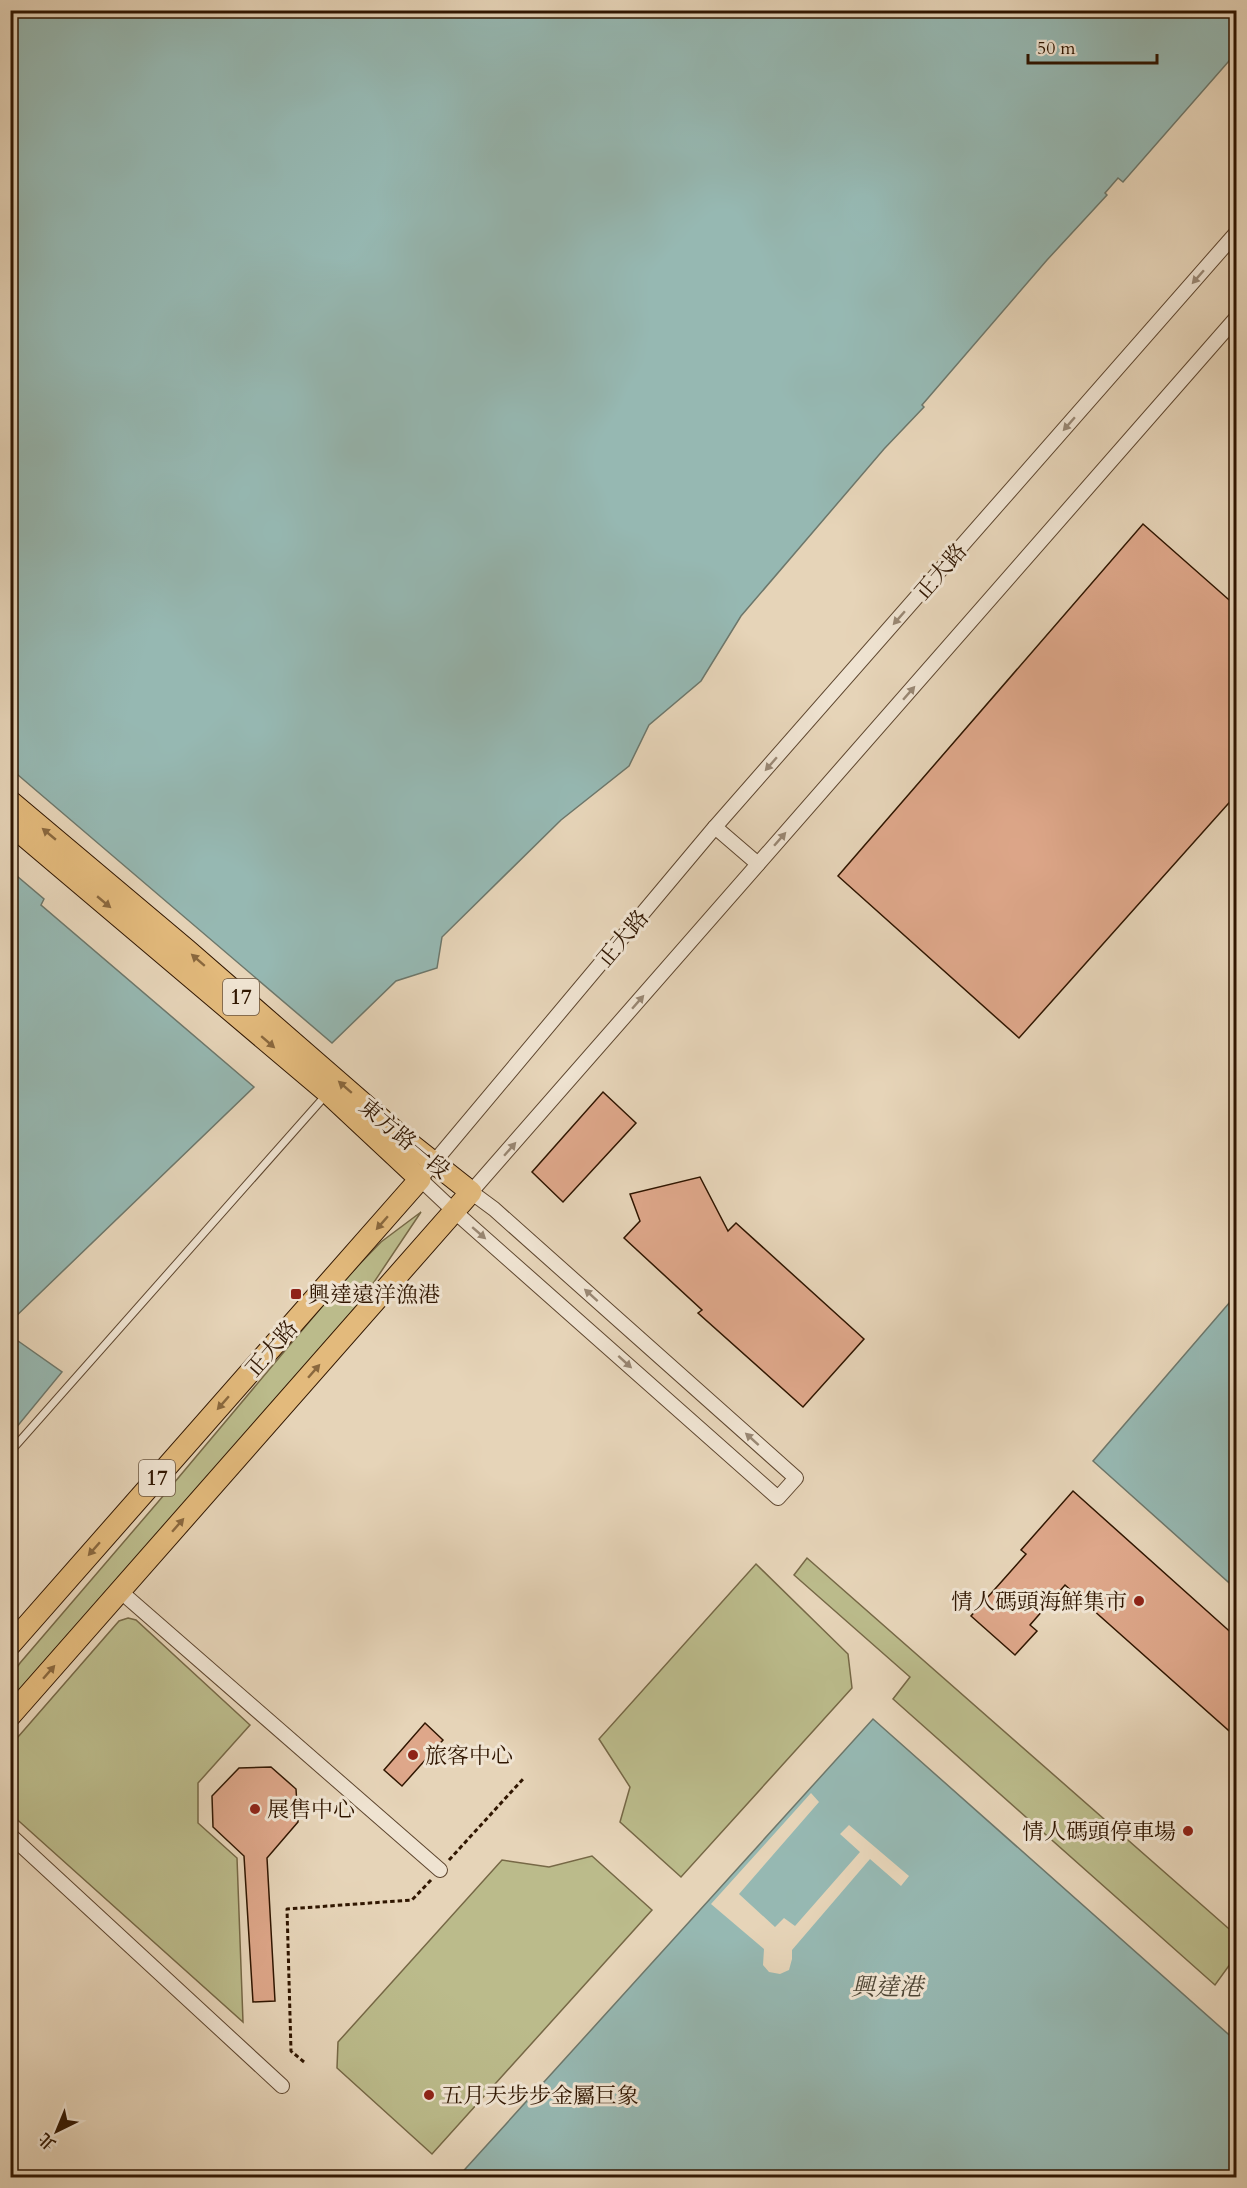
<svg xmlns="http://www.w3.org/2000/svg" width="1247" height="2188" viewBox="0 0 1247 2188" font-family="Cardo,'Noto Serif TC',serif">
<style>
.green{fill:#bbbb8b;stroke:#766846;stroke-width:1.5}
.water{fill:#96b8b2;stroke:#6d776b;stroke-width:1.5}
.pier{fill:#e6d4b8}
.building{fill:#dea78a;stroke:#301601;stroke-width:1.5}
.lines{fill:none;stroke-linecap:round;stroke-linejoin:round}
.service-casing{stroke:#5e462f;stroke-width:9}
.minor-casing{stroke:#5e462f;stroke-width:16}
.primary-casing{stroke:#301601;stroke-width:23}
.path{stroke:#301601;stroke-width:3;stroke-dasharray:4.5 3;stroke-linecap:butt}
.service{stroke:#efe3d1;stroke-width:7}
.minor{stroke:#efe3d1;stroke-width:14}
.primary{stroke:#e3ba7c;stroke-width:21}
.oneway{fill:#998773}
.oneway2{fill:#8a683e}
.poi-dot{fill:#8f2418;stroke:#efe3d1;stroke-width:2}
.labels{text-anchor:middle;stroke-width:6;stroke-linejoin:round;paint-order:stroke}
.shield{fill:#efe3d1;stroke:#69543f;stroke-width:1.5}
.shield-label{font-size:21px;font-weight:bold;fill:#301601}
.street-label{font-size:22px;fill:#301601;stroke:#efe3d1}
.poi-label{font-size:22px;fill:#301601;stroke:#efe3d1;text-anchor:start}
.water-label{font-size:24px;font-style:italic;fill:#4f4736;stroke:#efe3d1}
</style>
<rect width="100%" height="100%" fill="#e6d4b8"/>
<filter id="stains"><feTurbulence type="fractalNoise" baseFrequency=".00333" numOctaves="4"/><feColorMatrix values="0 0 0 0 .2 0 0 0 0 .09 0 0 0 0 .02 0 0 0 .5 -.17"/></filter>
<radialGradient id="worn" r=".72"><stop offset=".6" stop-color="#630" stop-opacity="0"/><stop offset="1" stop-color="#630" stop-opacity=".3"/></radialGradient>
<g class="green">
<path d="M421,1212L358,1306L11,1699V1676L20,1663L158,1502L346,1278L381,1242Z"/>
<path d="M807,1558L1236,1935V1956L1215,1985L893,1699L910,1677L794,1575Z"/>
<path d="M756,1564L848,1654L852,1688L681,1877L620,1822L630,1787L599,1739Z"/>
<path d="M128,1618L136,1620L250,1725L198,1783V1823L237,1858L243,2022L11,1814V1745L119,1621Z"/>
<path d="M592,1856L652,1910L432,2154L337,2068L338,2042L502,1860L549,1867Z"/>
</g>
<g class="water">
<path d="M1234,10L1236,12V53L1123,182L1118,178L1105,193L1107,195L1047,260L922,405L924,407L884,449L741,616L701,681L649,725L629,766L561,820L442,937L437,968L396,981L332,1043L11,769V11Z"/>
<path d="M11,871L44,899L41,905L254,1087L11,1321Z"/>
<path d="M1236,1295V1589L1093,1461Z"/>
<path d="M11,1336L62,1372L11,1434Z"/>
<path d="M873,1719L1236,2041V2177L457,2178Z"/>
</g>
<path class="pier" d="M811,1793L819,1802L739,1894L775,1927L784,1918L795,1926L860,1852L840,1834L849,1825L909,1876L901,1886L870,1859L792,1950V1959L789,1970L780,1974L769,1972L763,1965L764,1949L711,1904Z"/>
<g class="building">
<path d="M1143,524L1236,606V795L1019,1038L838,876Z"/>
<path d="M603,1092L636,1123L563,1202L532,1172Z"/>
<path d="M700,1177L728,1231L736,1223L864,1339L803,1407L698,1313L702,1310L624,1238L640,1221L630,1194Z"/>
<path d="M1073,1491L1236,1637V1737L1065,1585L1030,1625L1037,1631L1015,1655L971,1616L1026,1554L1021,1550Z"/>
<path d="M425,1723L443,1740L402,1786L384,1770Z"/>
<path d="M271,1767L296,1789L298,1822L267,1858L275,2001L253,2002L244,1856L213,1827L212,1796L239,1768Z"/>
</g>
<g class="lines">
<g class="service-casing">
<path id="service" d="M10,1452L326,1095"/>
</g>
<g class="minor-casing">
<g id="minor">
<path d="M1236,233L715,827L420,1179L454,1211L778,1498L796,1478L494,1209L471,1192L1236,318"/>
<path d="M715,827L758,864"/>
<path d="M120,1591L440,1870"/>
<path d="M10,1835L282,2086"/>
</g>
</g>
<g class="primary-casing">
<g id="primary">
<path d="M10,801L187,950L404,1139L471,1192L10,1716"/>
<path d="M10,824L328,1093L420,1179L10,1645"/>
</g>
</g>
<g class="path">
<path d="M449,1860L523,1779"/>
<path d="M304,2062L291,2051L287,1909L412,1900L431,1880"/>
</g>
<use href="#service" class="service"/>
<use href="#minor" class="minor"/>
<use href="#primary" class="primary"/>
</g>
<defs><path id="oneway-solid" d="M-6-.8H1V-3.2L6.5 0L1 3.2V.8H-6Z" transform="scale(1.5)"/></defs>
<g class="oneway">
<use href="#oneway-solid" transform="translate(1198 277) rotate(131)"/>
<use href="#oneway-solid" transform="translate(1069 424) rotate(131)"/>
<use href="#oneway-solid" transform="translate(899 618) rotate(131)"/>
<use href="#oneway-solid" transform="translate(909 693) rotate(-49)"/>
<use href="#oneway-solid" transform="translate(771 764) rotate(131)"/>
<use href="#oneway-solid" transform="translate(780 839) rotate(-49)"/>
<use href="#oneway-solid" transform="translate(638 1002) rotate(-49)"/>
<use href="#oneway-solid" transform="translate(510 1149) rotate(-49)"/>
<use href="#oneway-solid" transform="translate(479 1233) rotate(41)"/>
<use href="#oneway-solid" transform="translate(591 1295) rotate(-138)"/>
<use href="#oneway-solid" transform="translate(625 1362) rotate(42)"/>
<use href="#oneway-solid" transform="translate(752 1439) rotate(-138)"/>
</g>
<g class="oneway2">
<use href="#oneway-solid" transform="translate(49 834) rotate(-140)"/>
<use href="#oneway-solid" transform="translate(104 902) rotate(40)"/>
<use href="#oneway-solid" transform="translate(198 960) rotate(-139)"/>
<use href="#oneway-solid" transform="translate(268 1042) rotate(41)"/>
<use href="#oneway-solid" transform="translate(345 1087) rotate(-139)"/>
<use href="#oneway-solid" transform="translate(382 1223) rotate(131)"/>
<use href="#oneway-solid" transform="translate(314 1371) rotate(-49)"/>
<use href="#oneway-solid" transform="translate(223 1403) rotate(131)"/>
<use href="#oneway-solid" transform="translate(178 1525) rotate(-49)"/>
<use href="#oneway-solid" transform="translate(94 1549) rotate(131)"/>
<use href="#oneway-solid" transform="translate(49 1672) rotate(-49)"/>
</g>
<g class="poi-dot">
<rect x="290" y="1288" width="12" height="12" rx="3"/>
<circle cx="1139" cy="1601" r="6"/>
<circle cx="413" cy="1755" r="6"/>
<circle cx="255" cy="1809" r="6"/>
<circle cx="1188" cy="1831" r="6"/>
<circle cx="429" cy="2095" r="6"/>
</g>
<g class="labels">
<g class="shield">
<rect x="223" y="979" width="36" height="36" rx="4.5"/>
<rect x="139" y="1460" width="36" height="36" rx="4.5"/>
</g>
<g class="shield-label">
<text x="241" y="1004">17</text>
<text x="157" y="1485">17</text>
</g>
<g class="street-label">
<text transform="translate(940 571) rotate(-49)" y="8">正大路</text>
<text transform="translate(622 938) rotate(-50)" y="8">正大路</text>
<text transform="translate(405 1138) rotate(40)" y="8">東方路一段</text>
<text transform="translate(271 1348) rotate(-49)" y="8">正大路</text>
</g>
<g class="poi-label">
<text x="308" y="1302">興達遠洋漁港</text>
<text x="1127" y="1609" text-anchor="end">情人碼頭海鮮集市</text>
<text x="425" y="1763">旅客中心</text>
<text x="267" y="1817">展售中心</text>
<text x="1176" y="1839" text-anchor="end">情人碼頭停車場</text>
<text x="441" y="2103">五月天步步金屬巨象</text>
</g>
<g class="water-label">
<text x="887" y="1995">興達港</text>
</g>
</g>
<rect width="1247" height="2188" fill="none" stroke="#e6d4b8" stroke-width="36"/>
<rect x="12" y="12" width="1223" height="2164" fill="none" stroke="#301601" stroke-width="3"/>
<rect x="18" y="18" width="1211" height="2152" fill="none" stroke="#301601" stroke-width="1.5"/>
<g transform="translate(57 2131) rotate(223)" stroke="#efe3d1" stroke-width="4.5" paint-order="stroke">
<path d="M0-4.5L10 22L0 15L-10 22Z" fill="#301601"/>
<text y="-9" font-size="16" font-weight="bold" text-anchor="middle" fill="#301601">北</text>
</g>
<path d="M1028 54v9h129v-9" fill="none" stroke="#301601" stroke-width="3"/>
<text x="1037" y="54" font-size="18" fill="#301601" stroke="#efe3d1" stroke-width="4.5" paint-order="stroke">50 m</text>
<rect width="100%" height="100%" filter="url(#stains)"/>
<rect width="100%" height="100%" fill="url(#worn)"/>
</svg>
